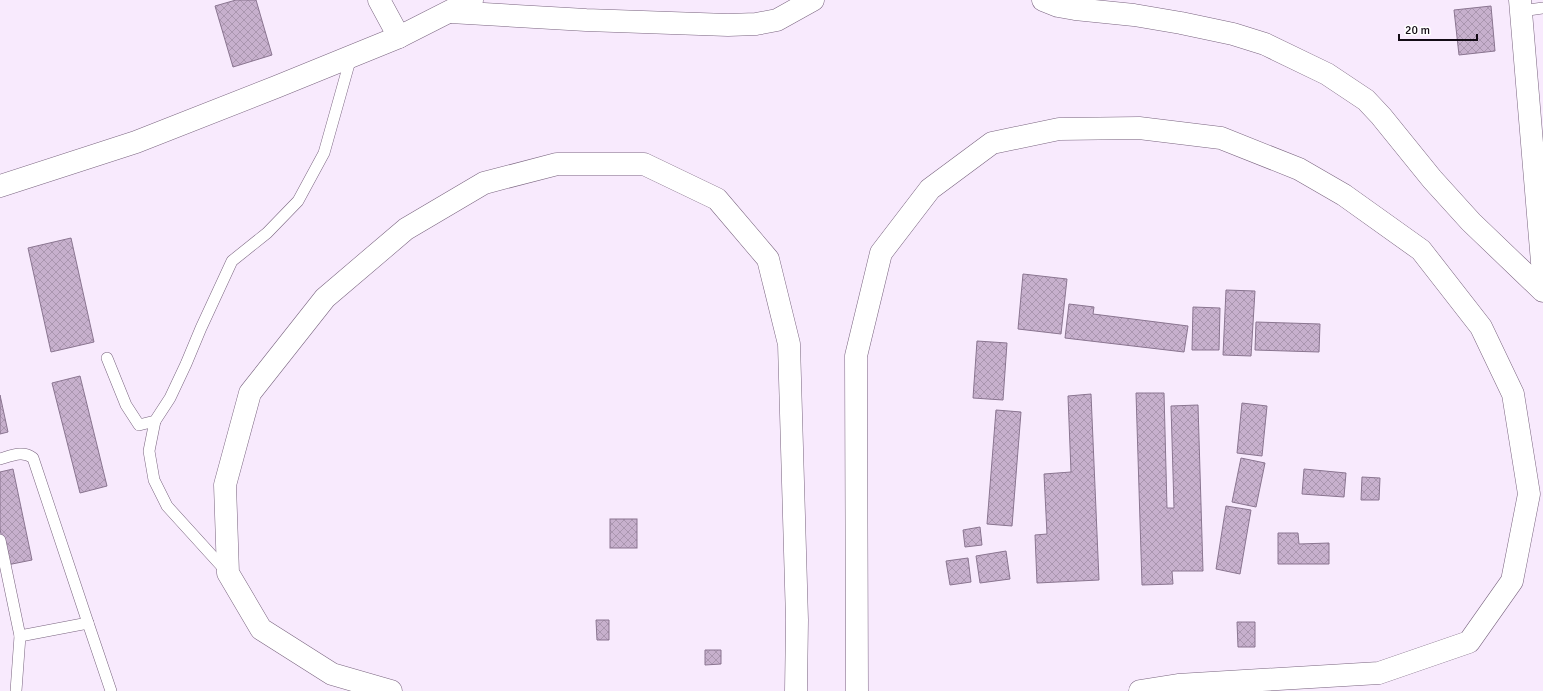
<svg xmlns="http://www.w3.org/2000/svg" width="1543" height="691" viewBox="0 0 1543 691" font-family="Signika,sans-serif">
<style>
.building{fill:url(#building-cross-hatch);stroke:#8a7590}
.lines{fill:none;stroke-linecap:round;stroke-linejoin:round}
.lane-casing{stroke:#79647f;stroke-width:12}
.street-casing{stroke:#79647f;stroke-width:23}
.highway-casing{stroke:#79647f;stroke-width:23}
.lane{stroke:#fff;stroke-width:11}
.street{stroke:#fff;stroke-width:22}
.highway{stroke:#fff;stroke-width:22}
</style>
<defs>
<pattern id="building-cross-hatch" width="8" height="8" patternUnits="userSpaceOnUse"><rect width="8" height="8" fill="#c7b0cd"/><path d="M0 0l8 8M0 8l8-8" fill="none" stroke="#aa96af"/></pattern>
</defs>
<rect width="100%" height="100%" fill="#f8eafd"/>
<g class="building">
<path d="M236,0H256L272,55L233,67L215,6Z"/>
<path d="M1491,6L1495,51L1459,55L1454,10Z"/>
<path d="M71,238L94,342L51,352L28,248Z"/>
<path d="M1023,274L1067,279L1061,334L1018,329Z"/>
<path d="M1226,290L1255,291L1251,356L1223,355Z"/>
<path d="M1069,304L1094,307L1093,314L1188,326L1184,352L1065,338Z"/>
<path d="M1193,307L1220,308L1219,350H1192Z"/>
<path d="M1256,322L1320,324L1319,352L1255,350Z"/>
<path d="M977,341L1007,343L1003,400L973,398Z"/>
<path d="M80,376L107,486L80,493L52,383Z"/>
<path d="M1136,393H1164L1167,508H1174L1171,406L1198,405L1203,571H1172L1173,584L1142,585Z"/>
<path d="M1091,394L1099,580L1037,583L1035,535L1047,534L1044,474L1071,472L1068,396Z"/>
<path d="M0,395L8,432L0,434Z"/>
<path d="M1242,403L1267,406L1262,456L1237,453Z"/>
<path d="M996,410L1021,412L1012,526L987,524Z"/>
<path d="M1241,458L1265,463L1256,507L1232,502Z"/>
<path d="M13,469L32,560L7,565L0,529V472Z"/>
<path d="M1304,469L1346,473L1344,497L1302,494Z"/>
<path d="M1362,477L1380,478L1379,500H1361Z"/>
<path d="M1226,506L1251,510L1240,574L1216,569Z"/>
<rect x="610" y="519" width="27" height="29"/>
<path d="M980,527L982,545L965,547L963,530Z"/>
<path d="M1278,533H1298L1299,544L1329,543V564H1278Z"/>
<path d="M1006,551L1010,579L980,583L976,556Z"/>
<path d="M968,558L971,582L950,585L946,561Z"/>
<path d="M596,620H609V640H597Z"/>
<path d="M1237,622H1255V647H1238Z"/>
<path d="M705,650H721V664L705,665Z"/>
</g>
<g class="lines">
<g class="lane-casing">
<g id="lane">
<path d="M1521,11L1543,8"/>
<path d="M107,358L126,405L139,425L155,421L170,398L186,364L201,328L232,261L267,233L298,201L324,153L351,57"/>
<path d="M155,421L149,451L154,480L167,506L226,571"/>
<path d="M0,459C11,456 23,450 33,458L88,623"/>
<path d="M0,540L20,636"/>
<path d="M16,691L20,636L88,623L111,691"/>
</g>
</g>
<g class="street-casing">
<g id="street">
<path d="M379,0L399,37"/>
<path d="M1043,0L1058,6L1075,9L1134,15L1181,23L1233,34L1265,44L1327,74L1366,100L1381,116L1432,179L1471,222L1543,291"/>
<path d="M1520,0L1543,274"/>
<path d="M450,12L586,20L728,25L756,24L777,20L813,0"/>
<path d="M0,186L136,142L276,87L399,37L472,0"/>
</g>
</g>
<g class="highway-casing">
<g id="highway">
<path d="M391,691L332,674L261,629L228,573L225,485L250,393L325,298L406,229L484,183L557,164H644L717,199L768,259L789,344L797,620L796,691"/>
<path d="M857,691L856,356L881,253L930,189L992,143L1059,129L1139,128L1221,138L1299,169L1344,195L1421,250L1481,327L1513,394L1529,494L1512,581L1469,642L1379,673L1178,685L1140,691"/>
</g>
</g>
<use href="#lane" class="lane"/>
<use href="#street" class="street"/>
<use href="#highway" class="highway"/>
</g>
<path d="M1399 34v6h78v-6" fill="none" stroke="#130b15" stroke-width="2"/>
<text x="1405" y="34" font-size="12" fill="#130b15" stroke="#ffffff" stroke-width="3" paint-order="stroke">20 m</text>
</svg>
